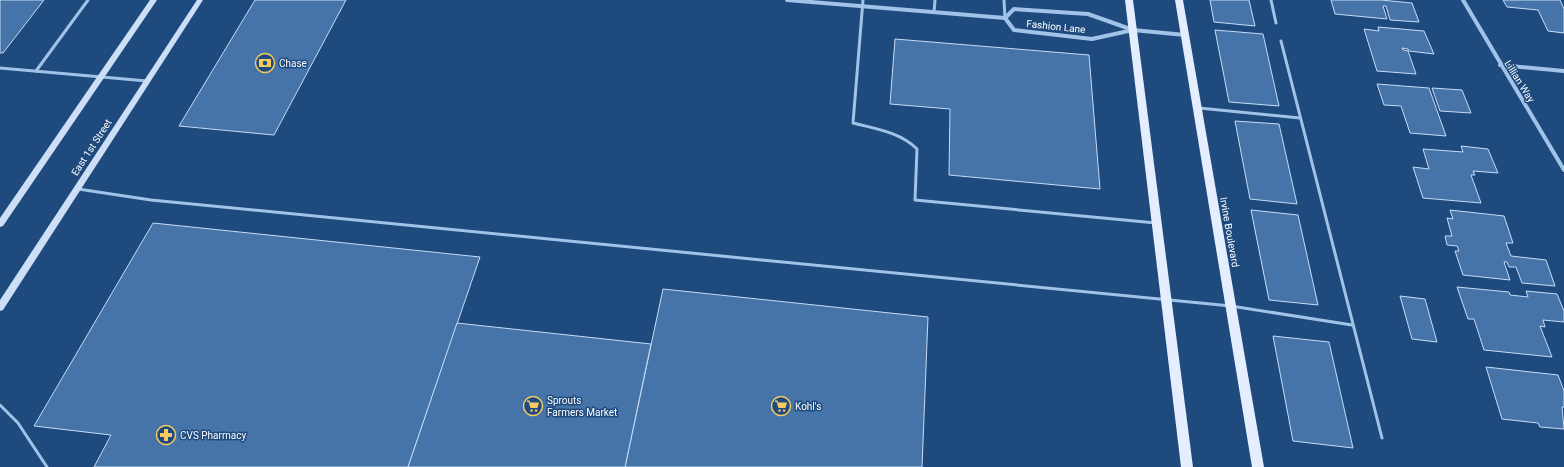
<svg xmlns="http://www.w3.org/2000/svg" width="1564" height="467" viewBox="0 0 1564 467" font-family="Roboto,sans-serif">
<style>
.building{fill:#4774a8;stroke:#c6dcf6}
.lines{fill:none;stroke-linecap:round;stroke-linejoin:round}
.lane{stroke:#a2c3e8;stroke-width:3}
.street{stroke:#a2c3e8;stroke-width:4}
.secondary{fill:#ccdff6;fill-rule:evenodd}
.primary{fill:#e4eefe;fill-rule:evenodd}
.labels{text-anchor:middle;stroke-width:3;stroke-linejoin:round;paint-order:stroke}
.street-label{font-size:10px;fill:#fff;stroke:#1e4a7e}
.poi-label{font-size:10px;fill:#fff;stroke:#1e4a7e;text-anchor:start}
</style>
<rect width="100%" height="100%" fill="#1e4a7e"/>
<g class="building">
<path d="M0,0H44L3,53H0Z"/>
<path d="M255,0H346L274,135L179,126Z"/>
<path d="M1210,0H1249L1255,26L1214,22Z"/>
<path d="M1331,0H1381L1412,3L1419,22L1390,20L1386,6H1383L1387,19L1335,14Z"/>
<path d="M1503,0H1560L1564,9V33L1548,31L1538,10L1507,7Z"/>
<path d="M1378,27L1424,31L1434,54L1409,51L1408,49L1402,48L1403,50L1408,51L1416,74L1377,71L1364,29L1379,31Z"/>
<path d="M1215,30L1263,34L1279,106L1229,102Z"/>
<path d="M895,39L1089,55L1100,189L949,175L950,109L890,104Z"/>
<path d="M1377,84L1429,88L1446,136L1410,133L1401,106L1384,105Z"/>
<path d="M1432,88L1462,90L1471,113L1440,111Z"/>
<path d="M1235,121L1279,124L1297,204L1250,199Z"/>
<path d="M1461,146L1488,149L1498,173L1473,171L1475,175H1471L1481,203L1423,198L1413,167L1429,169L1423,149L1463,152Z"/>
<path d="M1251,210L1298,215L1318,305L1269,300Z"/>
<path d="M1450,210L1504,216L1513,243H1506L1511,256L1546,260L1555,286L1522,283L1516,267H1509L1507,262H1504L1510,280L1463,275L1455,251H1459L1457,246L1447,245L1445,236H1452L1447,218L1453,219Z"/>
<path d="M153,223L480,257L408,467H94L111,435L34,426Z"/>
<path d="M1457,287L1509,292L1510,295L1528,297L1526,291L1557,294L1564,311V322L1543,320L1545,327L1540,326L1552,357L1484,350L1474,319H1468Z"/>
<path d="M663,289L928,317L922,467H625Z"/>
<path d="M1400,296L1425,299L1437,342L1412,339Z"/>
<path d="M457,323L651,344L625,467H408Z"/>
<path d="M1273,336L1329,342L1353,448L1293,441Z"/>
<path d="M1486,367L1558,375L1564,391V407H1562L1564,429L1540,427L1538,423L1502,419Z"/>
</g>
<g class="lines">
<g class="lane">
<path d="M863,0L853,123C876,129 900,132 917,149L915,200L1156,223"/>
<path d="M1004,0L1005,18"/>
<path d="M1271,0L1276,23"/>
<path d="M934,12L935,0"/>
<path d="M1281,41L1382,438"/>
<path d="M0,68L147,81"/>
<path d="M36,71L88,0"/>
<path d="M1199,108L1300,118"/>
<path d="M78,189L151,200L1231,306L1352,325"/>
<path d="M0,405L18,423L47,467"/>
</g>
<g class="street">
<path d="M787,0L1005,18L1014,30L1092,39L1133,30"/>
<path d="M1463,0L1564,170"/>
<path d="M1005,18L1014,9L1088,14L1133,30L1185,35"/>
<path d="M1500,65L1564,71"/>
</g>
<g class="secondary">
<path d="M150,0H157L3,226L0,227V218Z"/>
<path d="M197,0H203L3,310L0,311V300Z"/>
</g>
<g class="primary">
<path d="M1125,0H1133L1193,467H1181Z"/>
<path d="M1175,0H1183L1264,467H1252Z"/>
</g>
</g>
<defs>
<g id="bank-ring" transform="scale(1)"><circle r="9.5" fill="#1e4a7e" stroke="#f7c961" stroke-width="1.5"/><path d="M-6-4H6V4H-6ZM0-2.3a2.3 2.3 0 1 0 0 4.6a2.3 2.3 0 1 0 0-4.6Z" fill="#f7c961"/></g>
<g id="supermarket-ring" transform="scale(1)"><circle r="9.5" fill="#1e4a7e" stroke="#f7c961" stroke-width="1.5"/><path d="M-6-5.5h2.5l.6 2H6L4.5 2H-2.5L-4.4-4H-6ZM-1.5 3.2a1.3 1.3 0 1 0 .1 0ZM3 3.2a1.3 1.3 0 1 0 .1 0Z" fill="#f7c961"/></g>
<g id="pharmacy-ring" transform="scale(1)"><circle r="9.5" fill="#1e4a7e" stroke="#f7c961" stroke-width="1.5"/><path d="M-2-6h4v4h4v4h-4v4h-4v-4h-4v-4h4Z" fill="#f7c961"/></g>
</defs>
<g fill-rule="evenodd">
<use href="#bank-ring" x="265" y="63"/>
<use href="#supermarket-ring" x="533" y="406"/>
<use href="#supermarket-ring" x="781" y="406"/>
<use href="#pharmacy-ring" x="166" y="435"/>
</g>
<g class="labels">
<g class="street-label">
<text transform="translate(1056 26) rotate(6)" y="4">Fashion Lane</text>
<text transform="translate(1520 81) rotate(58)" y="4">Lillian Way</text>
<text transform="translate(91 147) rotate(-57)" y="4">East 1st Street</text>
<text transform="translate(1230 232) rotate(80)" y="4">Irvine Boulevard</text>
</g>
<g class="poi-label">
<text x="279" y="67">Chase</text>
<text x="547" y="404">Sprouts<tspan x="547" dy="12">Farmers Market</tspan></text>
<text x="795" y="410">Kohl's</text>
<text x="180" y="439">CVS Pharmacy</text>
</g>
</g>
</svg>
